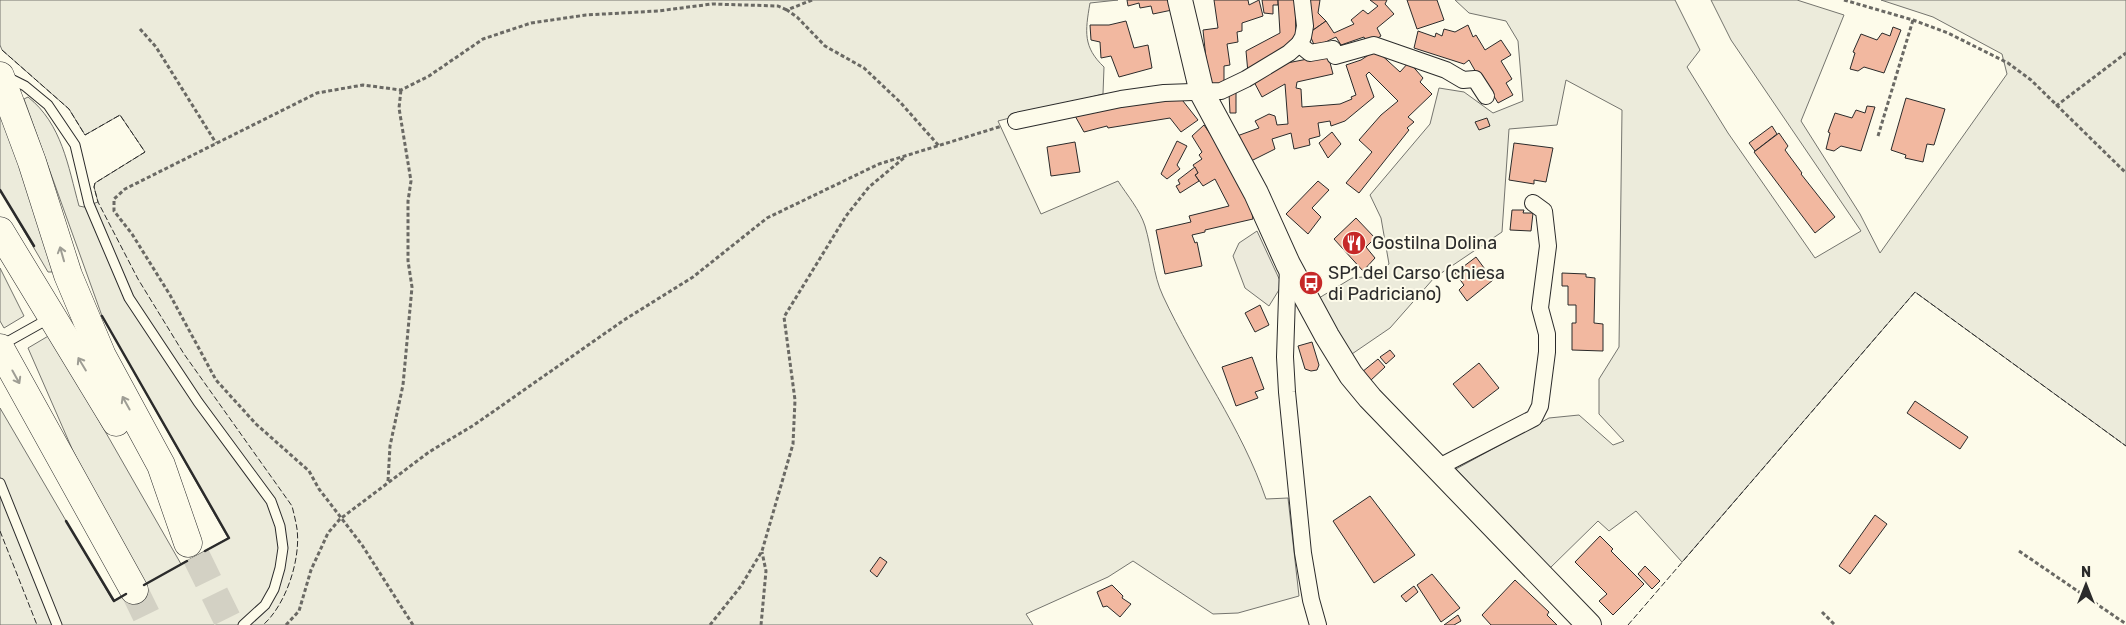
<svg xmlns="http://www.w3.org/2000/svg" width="2126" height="625" viewBox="0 0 2126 625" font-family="Rubik,sans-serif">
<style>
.green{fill:#ecebdb;stroke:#74746e}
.parking{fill:#eceadb;stroke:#74746e}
.building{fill:#f2b8a0;stroke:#2b2b2b}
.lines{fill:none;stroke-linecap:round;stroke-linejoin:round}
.highway-tunnel{stroke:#d3d1c4;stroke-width:28;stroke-dasharray:28 14;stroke-linecap:butt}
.lane-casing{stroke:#2b2b2b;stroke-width:11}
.street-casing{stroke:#2b2b2b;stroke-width:18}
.secondary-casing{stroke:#2b2b2b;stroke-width:26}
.highway-casing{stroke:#2b2b2b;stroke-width:29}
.path{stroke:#6a6964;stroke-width:3;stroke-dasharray:4 2.5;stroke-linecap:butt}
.lane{stroke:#fdfbea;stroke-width:9}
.street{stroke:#fdfbea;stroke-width:16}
.secondary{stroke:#fdfbea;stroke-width:24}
.highway{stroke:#fdfbea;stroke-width:28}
.fence{stroke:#2b2b2b;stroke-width:1;stroke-dasharray:6 2.5;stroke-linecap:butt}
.wall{stroke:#2b2b2b;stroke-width:2.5}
.oneway{stroke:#9e9d94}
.labels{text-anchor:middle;stroke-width:4;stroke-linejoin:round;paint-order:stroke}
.poi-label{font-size:18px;fill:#2b2b2b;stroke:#fdfbea;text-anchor:start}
</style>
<rect width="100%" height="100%" fill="#fdfbea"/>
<g class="green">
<path d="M0,0H1118L1090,3C1085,32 1083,47 1104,67L1103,94L998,121L1041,214L1118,181C1127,195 1140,210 1145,226C1152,249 1153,275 1163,296C1195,365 1242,428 1266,499L1288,498L1299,596L1238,613L1213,614L1133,561L1108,577L1026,614L1033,625H0V408L113,601L144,584L73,451L28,348L50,335L181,564L228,538L102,316L24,99L28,97C62,124 68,166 79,206L84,207L98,202L94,187L95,183L145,152L120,115L85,135L69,109L2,50L0,45Z"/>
<path d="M1455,0H1675L1700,50L1687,67L1728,133L1815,258L1861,231L1731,40L1711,0H1797L1844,15L1801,121L1860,214L1880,253L2007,74L2002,54L1933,17L1881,0H2126V446L1915,292L1682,562L1636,511L1609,531L1598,521L1549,569L1456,469L1549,418L1579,415L1613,445L1624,441L1599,414V379L1619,347L1622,110L1566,80L1557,125L1509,129L1502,232L1434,278L1390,328L1349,356L1319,298L1352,278L1374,276L1389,264L1381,218L1370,195L1430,124L1439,88L1464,92L1493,113L1523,101L1518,41L1506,21L1469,13Z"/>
<path d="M0,112L21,165L54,268L52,272H48L0,190Z"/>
<path d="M0,268L24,316L4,328L0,321Z"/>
</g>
<path class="parking" d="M1257,231L1282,285L1269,306L1245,288L1233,256L1239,243Z"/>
<g class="building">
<path d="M1127,0H1171L1172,10L1153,14L1151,6L1140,8L1139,3L1128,6Z"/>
<path d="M1214,0H1248L1249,5L1259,0L1263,16L1242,23V31L1237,32L1238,42L1227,44L1230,65L1224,66V83L1209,87L1203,30L1218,28Z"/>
<path d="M1262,0H1278V5H1273V14L1264,13Z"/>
<path d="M1278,0H1295L1296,38L1248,73L1246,51L1280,33Z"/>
<path d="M1307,0H1320L1318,13L1326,21L1313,30L1309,21Z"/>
<path d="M1370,0H1387L1385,4L1394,14L1377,28L1381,36L1367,44L1364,37L1341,45L1336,37L1315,47L1309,33L1326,21L1334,33L1354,24L1351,20L1363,10L1368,14L1378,6Z"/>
<path d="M1407,0H1437L1444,20L1417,29Z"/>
<path d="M1126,21L1134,48L1148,45L1152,68L1119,77L1111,56L1101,58L1100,42L1091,40L1090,25H1109Z"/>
<path d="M1468,25L1473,37L1476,35L1485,50L1501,40L1511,55L1501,61L1512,79L1506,83L1513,95L1498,103L1480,73L1477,74L1469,60L1464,64L1414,48L1418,31L1435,37L1436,33L1442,36L1444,29L1455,32Z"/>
<path d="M1893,27L1901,30L1884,73L1864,67L1858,71L1850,69L1855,53L1853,52L1861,34L1877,40L1882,33L1890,36Z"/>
<path d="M1376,50L1400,72L1409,62L1423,78L1420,82L1432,94L1408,117L1414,122L1407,128L1409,130L1359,193L1346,183L1372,152L1359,140L1381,115L1398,101L1369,72L1366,75L1374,97L1345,121L1331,126L1330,121L1318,123L1320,136L1309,139L1310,145L1294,149L1291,133L1272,139L1275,149L1249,162L1237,136L1259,128L1255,121L1269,114L1275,116L1277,125L1288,124L1285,84L1262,97L1253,80L1277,65L1328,55L1333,74L1297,82L1296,88L1301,89L1302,107L1340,104L1352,99L1351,97L1356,95L1346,65L1361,60Z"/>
<path d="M1236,91V113H1230L1229,94Z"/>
<path d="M1179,96L1198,120L1181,132L1170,118L1108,128L1107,126L1084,132L1074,114Z"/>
<path d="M1906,98L1945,109L1934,145L1927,144L1923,162L1905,158L1906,155L1891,150Z"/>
<path d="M1867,106L1875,107L1861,151L1841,146L1834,151L1826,149L1830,133L1828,132L1835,113L1852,118L1856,110L1865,113Z"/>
<path d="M1487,118L1490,126L1479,130L1475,122Z"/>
<path d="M1204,125L1213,138L1250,203L1253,219L1205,230V232L1192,235L1195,243L1197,242L1202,266L1165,274L1156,230L1191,222L1189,216L1229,206L1215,179L1203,186L1195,175L1198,173L1193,165L1202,159L1199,155L1202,152L1192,136Z"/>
<path d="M1772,126L1777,134L1755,151L1749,143Z"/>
<path d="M1332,132L1341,144L1328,158L1319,143Z"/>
<path d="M1779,133L1788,146L1785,150L1802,173L1801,174L1835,217L1815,233L1754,152Z"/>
<path d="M1177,141L1187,146L1177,165L1180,169L1167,179L1161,174Z"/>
<path d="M1075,142L1080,172L1051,176L1047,147Z"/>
<path d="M1514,143L1553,148L1546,182L1534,180V184L1509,180Z"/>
<path d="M1195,167L1198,173L1195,175L1199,181L1180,193L1176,186L1180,184L1178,180Z"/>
<path d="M1318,181L1329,190L1312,208L1321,217L1308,234L1286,214Z"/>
<path d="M1512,210H1524L1523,213H1533L1531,231L1510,230Z"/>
<path d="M1356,218L1375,238L1366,247L1375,258L1363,271L1334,239Z"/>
<path d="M1476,257L1493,280L1467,301L1459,290L1464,285L1455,273Z"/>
<path d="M1562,273L1586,274V277L1595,278L1594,323L1603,324V351L1572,350V323H1576V305H1568V286H1562Z"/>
<path d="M1260,305L1269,325L1255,332L1245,313Z"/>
<path d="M1312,342L1319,365L1317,370L1311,371L1305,369L1298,346Z"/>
<path d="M1390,350L1395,356L1386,364L1380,357Z"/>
<path d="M1252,357L1264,389L1255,392L1258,398L1236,406L1222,367Z"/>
<path d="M1378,359L1385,367L1370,381L1362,372Z"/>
<path d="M1479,363L1499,388L1473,408L1453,384Z"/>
<path d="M1915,401L1968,437L1960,449L1907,413Z"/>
<path d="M1370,496L1415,555L1374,583L1333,521Z"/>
<path d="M1875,515L1887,524L1850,574L1839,566Z"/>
<path d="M1600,536L1613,549L1611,551L1644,584L1613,615L1599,601L1607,594L1575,562Z"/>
<path d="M880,557L887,562L877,577L870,571Z"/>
<path d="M1645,566L1660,581L1652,589L1638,574Z"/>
<path d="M1432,574L1460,608L1441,622L1417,585Z"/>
<path d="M1515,580L1549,612L1547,615L1557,625H1491L1482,615Z"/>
<path d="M1112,585L1123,596L1122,598L1131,604L1120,617L1107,606L1103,607L1097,592Z"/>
<path d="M1414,586L1418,592L1406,602L1401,596Z"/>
<path d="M1458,615L1461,621L1454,625H1444Z"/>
</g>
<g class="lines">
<g class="highway-tunnel">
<path d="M196,556L230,625"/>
<path d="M134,590L151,625"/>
</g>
<g class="lane-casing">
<g id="lane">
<path d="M7,77L25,86L48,105L75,145L89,204L129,298L198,402L271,501L280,526L283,548L280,568L274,589L265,605L243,625"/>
<path d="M0,346L50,318"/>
<path d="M0,483L57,625"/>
</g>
</g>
<g class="street-casing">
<g id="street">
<path d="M1299,44L1310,53L1333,49L1335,56L1374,45L1446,70L1463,80L1475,79L1486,96"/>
<path d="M1016,121L1121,99L1164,93L1221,91L1246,79L1289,53L1299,44L1303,37L1305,26L1302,0"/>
<path d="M1288,266L1285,357L1287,392L1303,553L1311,600L1318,625"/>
<path d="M1437,468L1534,418L1540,406L1547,352V334L1540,308L1548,246L1544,211L1533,203"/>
</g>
</g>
<g class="secondary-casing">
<path id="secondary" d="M1180,0L1202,93L1256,193L1288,264L1327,336L1351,375L1370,398L1589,625"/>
</g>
<g class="highway-casing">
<g id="highway">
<path d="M0,76L32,162L68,275L102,356L161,465L188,543"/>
<path d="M0,231L116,422"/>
<path d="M0,348L134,590"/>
</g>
</g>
<g class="path">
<path d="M812,0L787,10L797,17L825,46L864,68L900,102L939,146"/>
<path d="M1844,0L1913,20L1948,33L2008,63L2031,80L2126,173"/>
<path d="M140,29L156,47L216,143"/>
<path d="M2056,106L2126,53"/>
<path d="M1878,136L1913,20"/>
<path d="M388,481L390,446L403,385L412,287L408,261V201L411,181L399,108L401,90"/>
<path d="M2019,551L2126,624"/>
<path d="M1822,612L1835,625"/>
<path d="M286,625L299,611L311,570L328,533L340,519L429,452L474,425L624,320L693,277L767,218L879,164L1002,126"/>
<path d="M413,625L362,545L319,489L309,471L256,424L216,380L170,295L132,234L114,211V199L125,189L317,93L363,85L401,90L429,76L483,39L531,23L586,15L658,11L712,4L778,6L787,10"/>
<path d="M710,625L741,586L762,551L793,444L795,400L784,317L846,216L869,187L905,157"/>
<path d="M761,625L766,571L762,552"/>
</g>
<use href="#lane" class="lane"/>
<use href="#street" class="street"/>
<use href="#secondary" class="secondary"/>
<use href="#highway" class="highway"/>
<g class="fence">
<path d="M2,50L69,109L85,135L120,115L145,152L95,183L94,187L98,202L138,279L184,354L292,506C294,514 296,522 297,529C301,559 286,605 263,625"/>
<path d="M0,531L37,625"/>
<path d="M1628,625L1915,292L2126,446"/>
</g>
<g class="wall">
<path d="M0,190L34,246"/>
<path d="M102,316L229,538L205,551"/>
<path d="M66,521L114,601L126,594"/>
<path d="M144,585L187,561"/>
</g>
</g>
<defs><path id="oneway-shaft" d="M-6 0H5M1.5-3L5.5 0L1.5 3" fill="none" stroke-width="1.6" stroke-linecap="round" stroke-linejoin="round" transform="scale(1.25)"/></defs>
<g class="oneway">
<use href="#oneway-shaft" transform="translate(62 254) rotate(-106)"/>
<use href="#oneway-shaft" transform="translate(82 364) rotate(-121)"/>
<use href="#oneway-shaft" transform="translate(16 377) rotate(61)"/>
<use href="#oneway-shaft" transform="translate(126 403) rotate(-119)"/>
</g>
<defs>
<g id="restaurant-disc" transform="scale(1.25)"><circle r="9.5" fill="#c62828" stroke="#fdfbea"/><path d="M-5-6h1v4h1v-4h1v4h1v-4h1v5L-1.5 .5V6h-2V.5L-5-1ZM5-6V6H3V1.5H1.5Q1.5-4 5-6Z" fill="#fff"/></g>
<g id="bus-disc" transform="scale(1.25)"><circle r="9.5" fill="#c62828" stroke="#fdfbea"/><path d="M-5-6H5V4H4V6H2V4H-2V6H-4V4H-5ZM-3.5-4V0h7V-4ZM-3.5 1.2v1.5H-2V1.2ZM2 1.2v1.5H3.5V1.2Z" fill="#fff"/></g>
</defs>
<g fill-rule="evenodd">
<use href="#restaurant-disc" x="1354" y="243"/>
<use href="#bus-disc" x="1311" y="283"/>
</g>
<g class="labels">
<g class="poi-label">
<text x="1372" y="249">Gostilna Dolina</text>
<text x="1328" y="279">SP1 del Carso (chiesa<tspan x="1328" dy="21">di Padriciano)</tspan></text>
</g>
</g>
<g transform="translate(2086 585)" stroke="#fdfbea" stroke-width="4" paint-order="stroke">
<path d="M0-4L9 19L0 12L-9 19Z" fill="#2b2b2b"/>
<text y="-8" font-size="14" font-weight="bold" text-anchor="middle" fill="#2b2b2b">N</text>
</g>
</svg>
